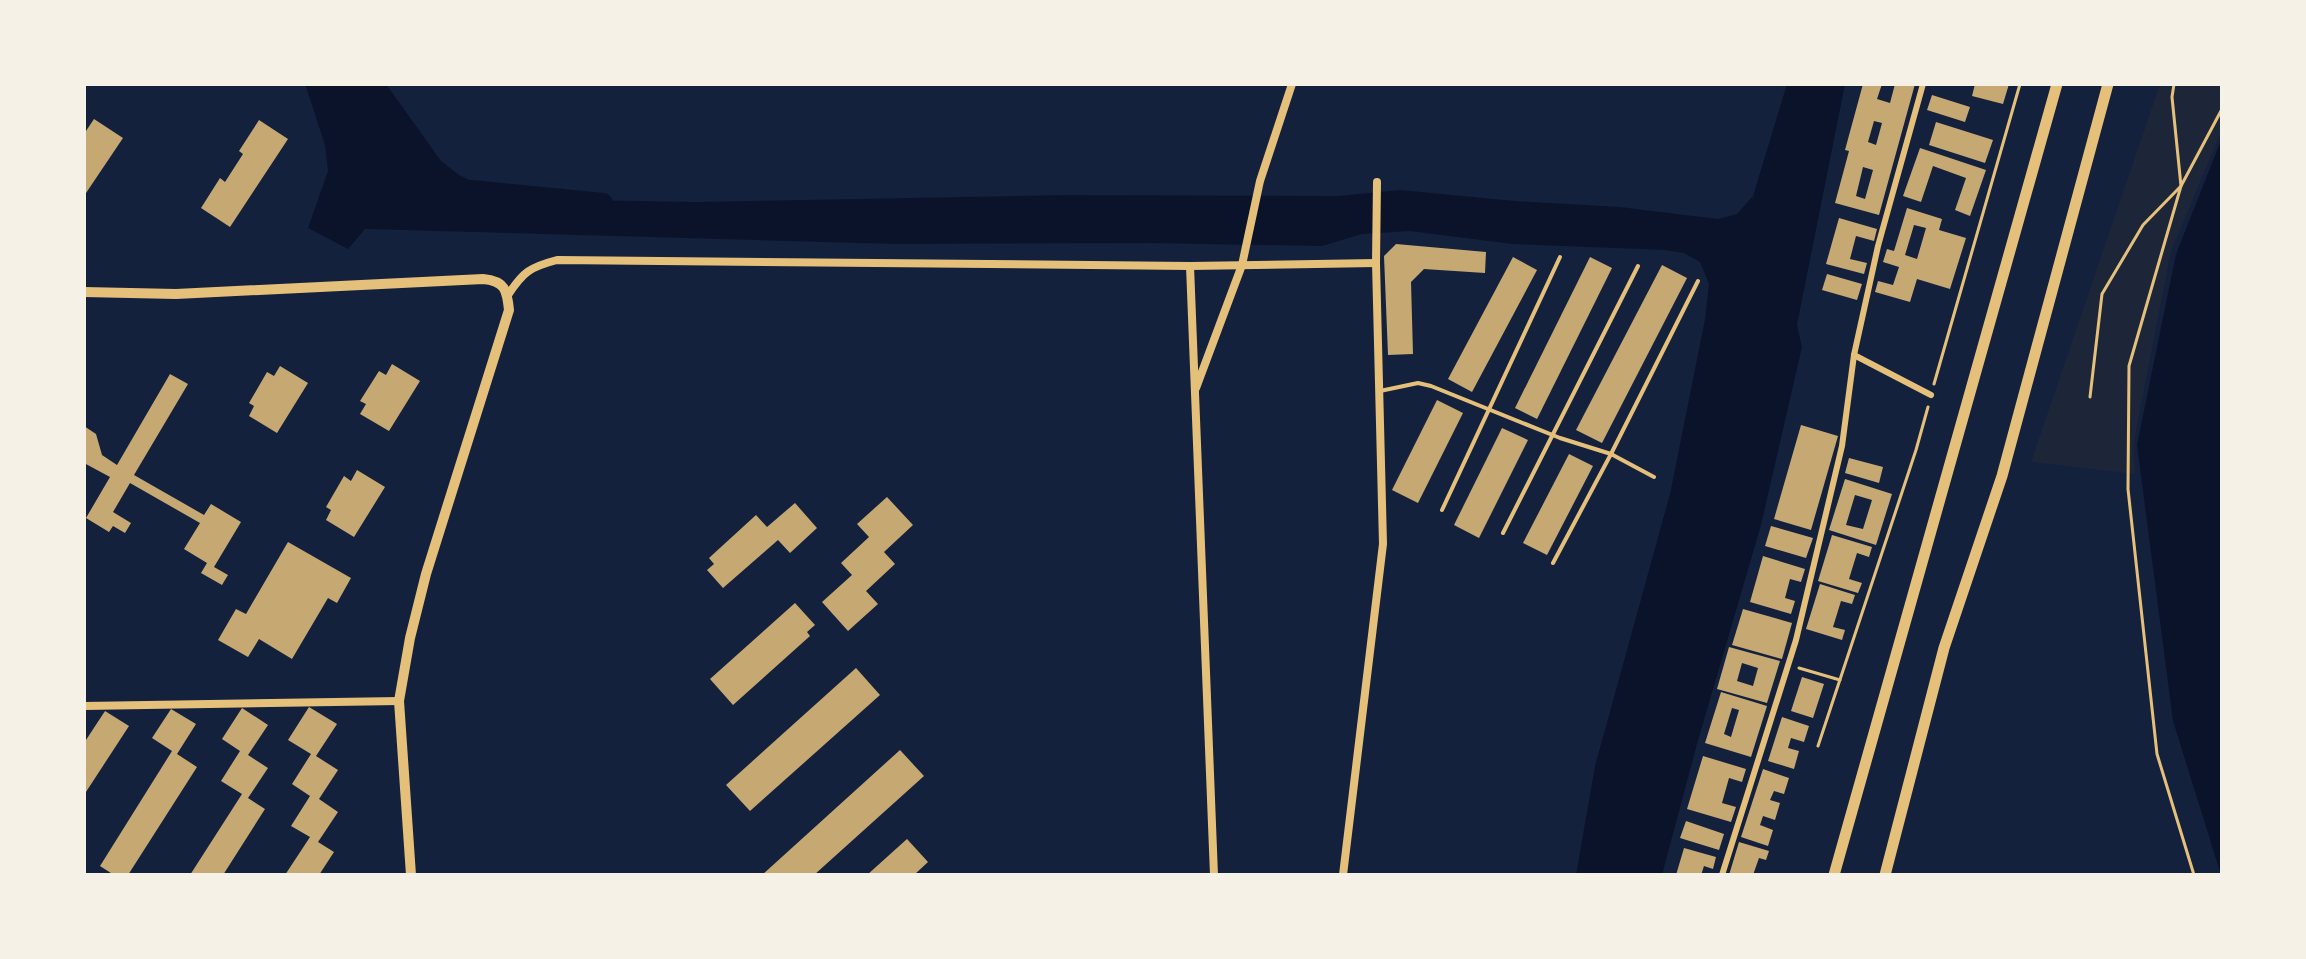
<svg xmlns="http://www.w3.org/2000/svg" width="2306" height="959" viewBox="0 0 2306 959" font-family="Quicksand,sans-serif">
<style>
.green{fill:#1d2539}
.water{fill:#0b132b}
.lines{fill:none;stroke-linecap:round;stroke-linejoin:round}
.canal{stroke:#0b132b;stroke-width:20}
.building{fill:#c6a872;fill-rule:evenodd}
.path{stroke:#e5c07b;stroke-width:3}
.service{stroke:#e5c07b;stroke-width:4}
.pedestrian{stroke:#e5c07b;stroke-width:6}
.minor{stroke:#e5c07b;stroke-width:8}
.tertiary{stroke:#e5c07b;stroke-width:10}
.secondary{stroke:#e5c07b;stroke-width:11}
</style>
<rect width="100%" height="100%" fill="#14213d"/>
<path class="green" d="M2160,84H2222V130L2171,251L2133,446L2135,474L2031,462Z"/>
<g class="water">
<path d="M305,84H386L441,161L459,175L511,199L697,202L1064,195L1338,196L1400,190L1515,201L1620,207L1718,219L1737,214L1753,196L1787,84H1845L1797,325L1802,347L1761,525L1697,744L1662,875H1576L1595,766L1670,494L1705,319L1709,284L1700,262L1684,253L1665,250L1512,244L1410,231L1362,234L1322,246L1148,243L895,244L365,229L348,249L308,228L328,171L325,145Z"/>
<path d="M2222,138V875H2221L2173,721L2137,445L2176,254Z"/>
</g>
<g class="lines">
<path class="canal" d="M472,190L603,203"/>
</g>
<g class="building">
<path d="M1863,84H1882L1877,99L1890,103L1895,84H1915L1879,215L1835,203L1849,151L1845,150ZM1874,121L1882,123L1876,145L1868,142ZM1863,167L1873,170L1865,199L1856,196Z"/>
<path d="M1975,84H2009L2003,104L1972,96Z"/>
<path d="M1932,95L1970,107L1965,122L1927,110Z"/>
<path d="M94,119L123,138L84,196V134Z"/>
<path d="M259,120L288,139L230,227L201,208L220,178L225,182L243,154L239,151Z"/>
<path d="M1936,122L1993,140L1985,163L1929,145Z"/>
<path d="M1920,148L1986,170L1970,216L1955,210L1966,178L1933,166L1921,202L1903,196Z"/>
<path d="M1907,208L1942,219L1939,230L1966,238L1950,289L1917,279L1910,302L1875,292L1878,281L1893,285L1899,267L1883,262L1887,249L1894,251ZM1914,225L1926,228L1917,259L1905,255Z"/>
<path d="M1839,218L1877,229L1874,241L1856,236L1850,259L1867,263L1864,274L1826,264Z"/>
<path d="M1396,244L1486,252L1485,273L1424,269L1411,282L1413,354L1388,355L1384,256Z"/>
<path d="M1513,257L1537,270L1472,392L1448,379Z"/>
<path d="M1590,257L1612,268L1537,419L1515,408Z"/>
<path d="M1662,265L1687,278L1602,443L1576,430Z"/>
<path d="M1827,274L1862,284L1857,300L1822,290Z"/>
<path d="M392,364L420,381L389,431L360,414L366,404L360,401L379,371L386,375Z"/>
<path d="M280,366L308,383L277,433L249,416L254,406L249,403L267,372L274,376Z"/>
<path d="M170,374L188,384L134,475L204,515L211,504L241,522L214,567L228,575L222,585L201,573L207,563L184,549L200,523L130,483L113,512L131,523L125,533L113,526L109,532L86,518L110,477L84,463V426L96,434L102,455L117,465Z"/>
<path d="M1437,400L1463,413L1418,503L1392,490Z"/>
<path d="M1801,425L1838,436L1811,530L1774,519Z"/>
<path d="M1502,428L1528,440L1479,538L1454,525Z"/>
<path d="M1569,454L1593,466L1547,555L1523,543Z"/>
<path d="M1849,458L1883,467L1879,483L1845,473Z"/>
<path d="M357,470L385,487L354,537L326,520L331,510L326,507L344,476L351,481Z"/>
<path d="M1845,479L1892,494L1876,545L1829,530ZM1855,495L1872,500L1863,529L1846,525Z"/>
<path d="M887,497L913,525L884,552L895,564L866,591L878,604L848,631L822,602L852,575L841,563L869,537L857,524Z"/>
<path d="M795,503L817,528L790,553L778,540L723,588L707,570L714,564L709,558L756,515L767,527Z"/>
<path d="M1771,526L1813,538L1806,558L1765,546Z"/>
<path d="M1832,535L1872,547L1869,557L1857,553L1849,579L1862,583L1858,593L1818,581Z"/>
<path d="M288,542L351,578L337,603L328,598L292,659L259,639L248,657L218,640L236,609L246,614Z"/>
<path d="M1763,556L1805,569L1801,582L1790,579L1785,598L1795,601L1791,614L1750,602Z"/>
<path d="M1820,584L1855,595L1852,604L1841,601L1833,627L1845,630L1842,640L1806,629Z"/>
<path d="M795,603L815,625L807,632L810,636L733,705L710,679Z"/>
<path d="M1743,609L1792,623L1782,659L1732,645Z"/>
<path d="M1729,647L1780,661L1767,703L1717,689ZM1742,663L1758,668L1753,686L1737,681Z"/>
<path d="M856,668L880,695L750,811L726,785Z"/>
<path d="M1802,677L1824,684L1813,718L1791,711Z"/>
<path d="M1721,692L1767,706L1751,757L1705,743ZM1732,708L1739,710L1731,737L1724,734Z"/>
<path d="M309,707L337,724L316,756L338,770L319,799L338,812L318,842L334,852L319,875H285L310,837L291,826L310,796L292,784L311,754L288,740Z"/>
<path d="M242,708L268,725L248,755L268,768L248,798L265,809L223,875H190L242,794L221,781L240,751L222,739Z"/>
<path d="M171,709L196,724L177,754L197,767L128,875H114L100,866L172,751L152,738Z"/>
<path d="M105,711L129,726L84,795V743Z"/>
<path d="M1782,717L1809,726L1804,742L1791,738L1788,748L1799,751L1794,769L1768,761Z"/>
<path d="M900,750L924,776L814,875H762Z"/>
<path d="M1703,756L1746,769L1742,782L1729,778L1722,803L1736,807L1731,822L1687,809Z"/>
<path d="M1763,769L1789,778L1784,794L1774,791L1770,800L1780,803L1775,820L1763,816L1760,825L1773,830L1768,846L1741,837Z"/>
<path d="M1686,821L1724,834L1719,850L1680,838Z"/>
<path d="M907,839L928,862L914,875H867Z"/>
<path d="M1739,842L1769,851L1766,860L1759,858L1753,875H1729Z"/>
<path d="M1684,848L1716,857L1713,869L1704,866L1701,875H1676Z"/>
</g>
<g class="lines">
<g class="path">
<path d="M1934,384L2020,84"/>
<path d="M2090,397L2102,294L2143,225L2181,186L2172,97L2174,84"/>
<path d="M1799,668L1840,680"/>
<path d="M1818,746L1916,450L1928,407"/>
<path d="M2194,875L2157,754L2128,489L2129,366L2181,186L2222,109"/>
</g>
<g class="service">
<path d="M1380,391L1418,383L1431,386L1560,438L1611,454L1654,477"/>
<path d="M1442,510L1560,257"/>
<path d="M1503,533L1638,266"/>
<path d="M1553,563L1611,454L1698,281"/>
</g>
<g class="pedestrian">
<path d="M1854,355L1931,395"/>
<path d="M1722,875L1796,640L1842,446L1854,355L1878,246L1923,84"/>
</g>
<g class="minor">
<path d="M508,295C523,272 530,267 557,260L1190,266"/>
<path d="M1196,388L1242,265L1260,181L1292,84"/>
<path d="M84,706L399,701"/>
<path d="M1214,875L1190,266L1376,263"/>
<path d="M1343,875L1383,544L1376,263L1377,182"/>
</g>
<path class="tertiary" d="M84,292L176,294L483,279C505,281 507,290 509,310L426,574L410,638L399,701L411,875"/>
<g class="secondary">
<path d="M1834,875L2057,84"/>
<path d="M1885,875L1944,648L2002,476L2108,84"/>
</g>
</g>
<rect width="2306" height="959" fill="none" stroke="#f6f1e7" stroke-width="172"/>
</svg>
